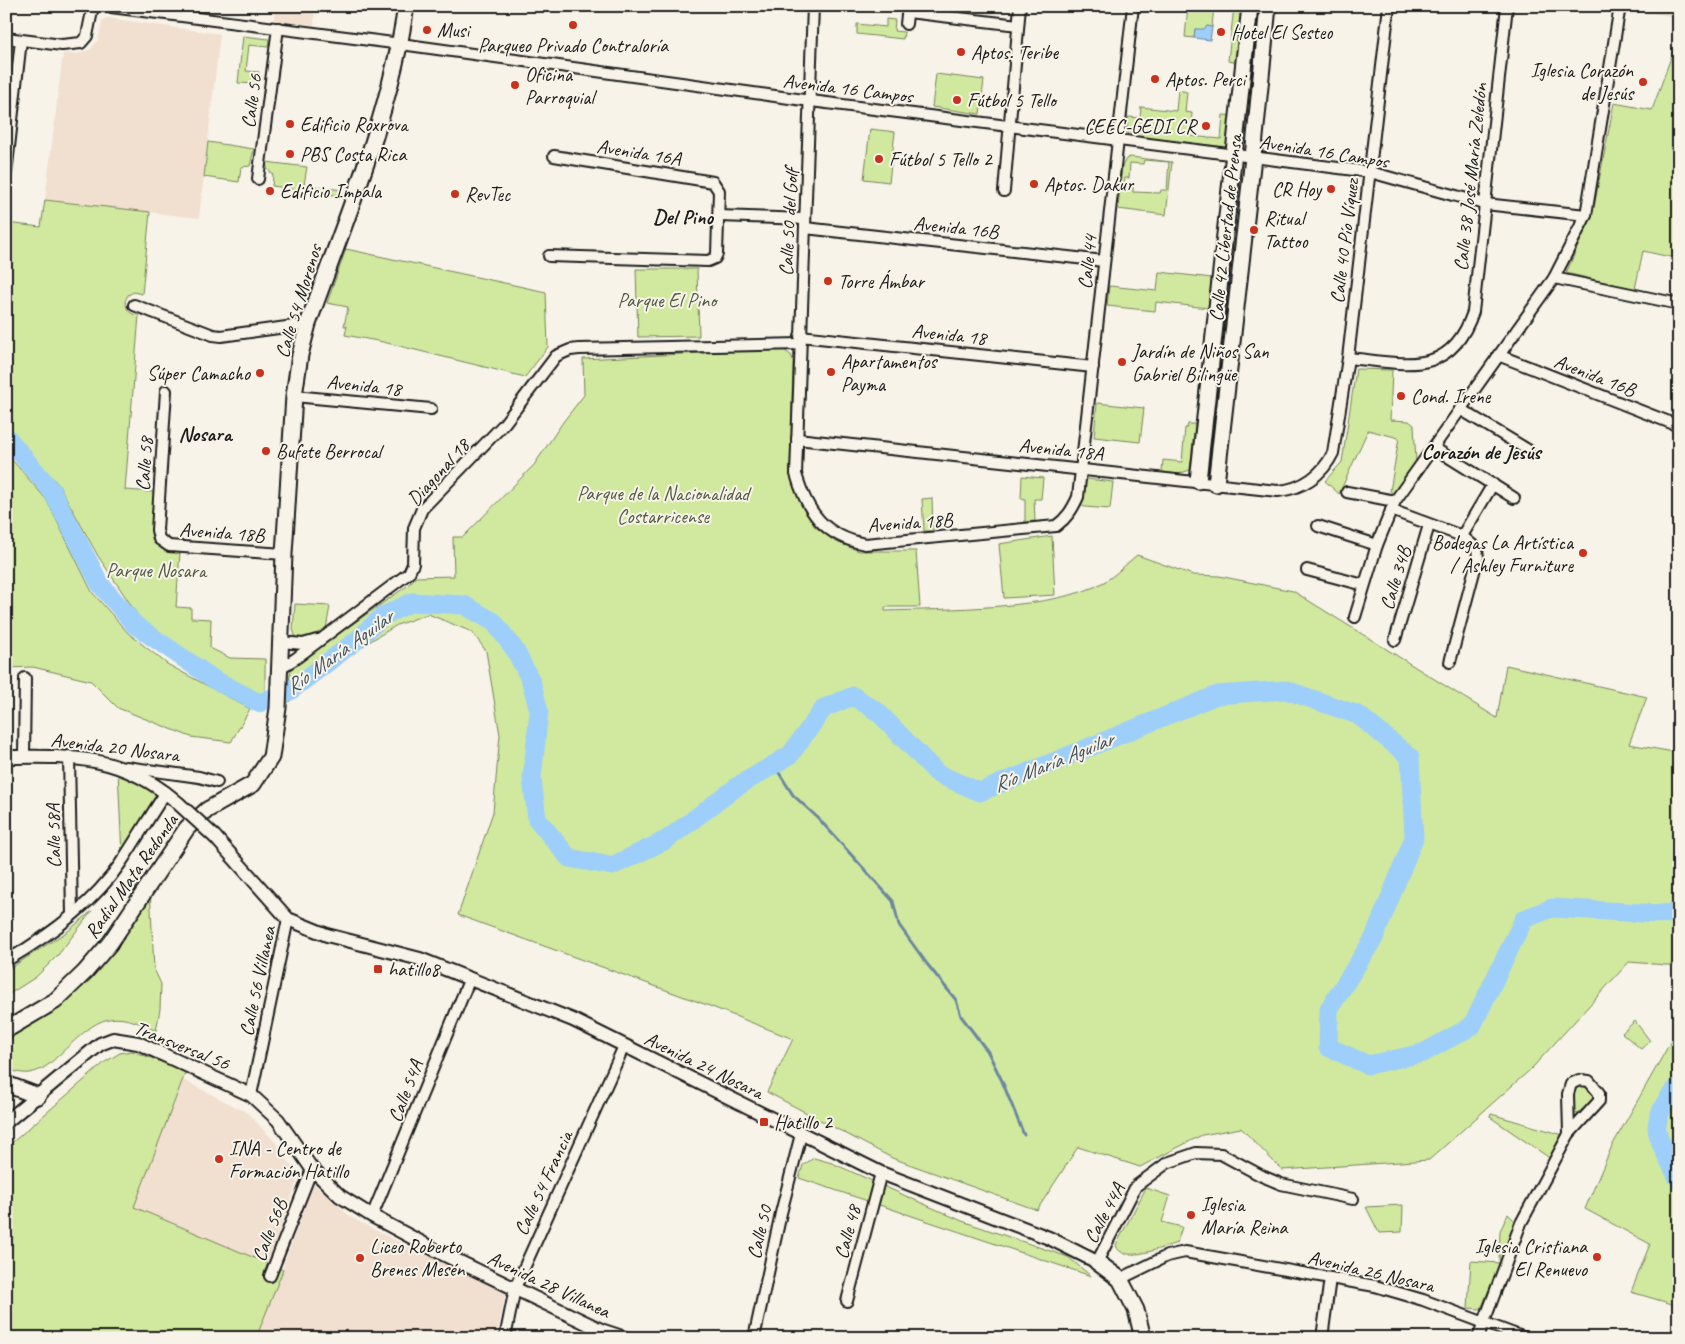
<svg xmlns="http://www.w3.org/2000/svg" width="1685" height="1344" viewBox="0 0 1685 1344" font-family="Caveat,sans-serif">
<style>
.built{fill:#f1dfcf}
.green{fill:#d1e99e;stroke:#76825d;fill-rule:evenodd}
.water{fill:#9ecffa;stroke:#6a87a1}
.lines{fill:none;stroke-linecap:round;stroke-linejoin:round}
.stream{stroke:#6a87a1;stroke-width:3}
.river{stroke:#9ecffa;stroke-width:19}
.minor-casing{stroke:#1c1c1c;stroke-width:14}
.tertiary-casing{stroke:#1c1c1c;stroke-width:16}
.secondary-casing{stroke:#1c1c1c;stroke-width:19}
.minor{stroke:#f7f3e8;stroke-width:10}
.tertiary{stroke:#f7f3e8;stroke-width:12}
.secondary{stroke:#f7f3e8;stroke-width:15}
.tertiary-bridge-casing{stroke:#1c1c1c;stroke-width:16;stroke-linecap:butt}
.tertiary-bridge{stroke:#f7f3e8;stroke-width:12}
.poi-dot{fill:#c8321e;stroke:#f7f3e8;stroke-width:2}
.labels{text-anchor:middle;stroke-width:4;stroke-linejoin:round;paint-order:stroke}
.poi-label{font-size:20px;fill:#1c1c1c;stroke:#f7f3e8;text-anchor:start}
.street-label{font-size:20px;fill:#1c1c1c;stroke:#f7f3e8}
.park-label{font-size:20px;fill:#525a43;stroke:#f7f3e8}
.neighbourhood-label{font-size:21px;font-weight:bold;fill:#1c1c1c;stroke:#f7f3e8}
.water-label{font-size:21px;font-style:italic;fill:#43525f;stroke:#f7f3e8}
</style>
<rect width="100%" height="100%" fill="#f7f3e8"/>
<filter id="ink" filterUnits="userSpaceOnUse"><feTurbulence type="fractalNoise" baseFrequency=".02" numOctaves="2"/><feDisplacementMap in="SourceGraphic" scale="10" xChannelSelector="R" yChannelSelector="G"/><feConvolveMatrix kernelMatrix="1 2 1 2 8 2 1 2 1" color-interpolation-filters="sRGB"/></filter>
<g filter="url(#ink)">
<g class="built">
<path d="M275,6H315L314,25L274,21Z"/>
<path d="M1627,6H1679V18L1626,8Z"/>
<path d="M107,18L220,34L199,218L45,200L63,54H78L91,49L98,40L103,20Z"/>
<path d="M183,1080L248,1113L274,1141L299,1176L267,1263L133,1208Z"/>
<path d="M314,1184L352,1218L406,1246L506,1291L496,1338H256Z"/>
</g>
<g class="green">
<path d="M1188,6H1214L1212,27L1207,26L1204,30L1195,29L1194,38L1185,37Z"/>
<path d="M1234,6H1243L1238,63L1228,61Z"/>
<path d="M886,19L895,20L894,31L904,32L903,39L857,34V24L886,27Z"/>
<path d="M1679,35V259L1643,251L1635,289L1566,273L1593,212L1614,103L1652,110Z"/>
<path d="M243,36L269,39L268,47L249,45L246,71L259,72L257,84L238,83Z"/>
<path d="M936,74L984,80L980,114L932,107Z"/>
<path d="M1178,90L1187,92L1185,112L1192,113L1190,136L1221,139L1223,115L1234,116L1227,147L1129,136L1127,130L1128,117L1140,118L1141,107L1176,111Z"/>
<path d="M870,129L895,132L889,182L864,179Z"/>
<path d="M208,142L254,149L250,166L241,167L239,182L204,177Z"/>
<path d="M1130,157L1172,162L1166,215L1118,209L1122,166L1126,159ZM1144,160L1169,162L1167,190H1161L1160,193L1133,192V187L1124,186L1125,178H1129L1130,163L1143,164Z"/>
<path d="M266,162L307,167L304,185L342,190L341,196L272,186L273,175L267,168Z"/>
<path d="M45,200L150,212L142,294L134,292L128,295L125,301C127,311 129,314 139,315L125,490L154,492L152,530L154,541L167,549L180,552L176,607L191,608V618L211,619L210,648L230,658L265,659V695H253L216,678L139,617L98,556L59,485L6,425V223L41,227Z"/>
<path d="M346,249L546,292L548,347L525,377L383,342L345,335L347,326H344L348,307L327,303Z"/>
<path d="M636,269H697L699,336L638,337Z"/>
<path d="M1159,272L1212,278L1208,308L1156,302L1155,311L1107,306L1109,286L1157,291Z"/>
<path d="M782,349L791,355L793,360L790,475L814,526L834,541L859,551H916L920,607H885V611C942,609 1056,610 1104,582C1116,575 1126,564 1137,555L1193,575L1219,576L1293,591L1497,718L1506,665L1647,697L1629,744L1679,753V966L1629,962L1532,1068L1429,1160L1282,1170L1241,1128L1202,1135L1140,1167L1078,1147L1037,1210L892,1158L767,1092L793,1039L707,1005L458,915L493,812L500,735L486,651L472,632L428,614L397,625L359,648L286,704L291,667L407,586L416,577L454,576L453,537H463L534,465L563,422L584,395L583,359Z"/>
<path d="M1356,369L1392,370L1390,420L1409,421L1414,425L1416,462L1394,494L1390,491L1399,438L1368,430L1339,494L1325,481L1342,462Z"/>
<path d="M1097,403L1144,408L1140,442L1094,437Z"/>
<path d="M1188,424H1195L1190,470L1178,474L1162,472L1163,460L1182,462L1185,428H1187Z"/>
<path d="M6,453L46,499L92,592L128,633L167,664L250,709L231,742L191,737L118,708L91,681L33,667L6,668Z"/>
<path d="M1022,476L1043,478L1041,499H1034L1035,521L1025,522V499L1021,498Z"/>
<path d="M1087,479L1113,482L1110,509L1085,507L1081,505L1083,482Z"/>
<path d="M932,498L933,531H924L922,499Z"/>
<path d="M1052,536L1055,595L1004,598L999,544Z"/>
<path d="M295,604L330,606L326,629L304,640L296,639L293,629Z"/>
<path d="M118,770L160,792L122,856Z"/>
<path d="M150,889L154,969L161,984L160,1009L156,1031C107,1005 95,1022 59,1055C50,1064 42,1071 29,1073C21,1074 13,1071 6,1068V1030L61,997Z"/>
<path d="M92,911L58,955L36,977L6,996V971L68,931Z"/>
<path d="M1635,1021L1650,1041L1641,1049L1622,1033Z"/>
<path d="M1679,1027V1306L1631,1292L1650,1244L1585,1209L1612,1146Z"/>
<path d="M132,1051L186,1071L134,1207L283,1270L256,1338H6V1148L105,1062L120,1053Z"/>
<path d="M1580,1084L1588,1085L1594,1095L1593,1100L1577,1114L1574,1113C1572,1100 1570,1092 1580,1084Z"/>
<path d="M1491,1114L1563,1135L1551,1159L1490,1117Z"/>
<path d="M814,1158L832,1163L962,1221L1068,1257L1091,1276L799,1178L803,1165Z"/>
<path d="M1146,1188L1170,1196L1162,1222L1182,1227L1177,1243C1163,1247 1121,1265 1116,1245Z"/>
<path d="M1403,1205L1402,1232L1379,1233L1366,1207Z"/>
<path d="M1508,1214L1516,1222L1501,1261L1499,1260L1500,1231Z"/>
<path d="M1471,1261L1500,1263L1481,1309L1468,1308Z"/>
</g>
<path class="water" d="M1207,26L1212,27L1210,40L1194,38L1195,29H1204Z"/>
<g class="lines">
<path class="stream" d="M774,765L793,795L818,818L893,901L899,925L927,964L956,1000L961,1016L988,1052L1002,1081L1024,1135"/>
<g class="river">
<path d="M6,436L52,491L100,584L135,625L215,680L259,703L290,691L357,640L383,616L412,602L464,605L494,622L515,650L531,681L539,711L532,779L537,819L569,858L612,866L666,840L738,786L790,755L824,708L853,696L878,712L938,774L980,792L1217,695L1286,690L1358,715L1410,757L1414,838L1374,938L1329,1009L1328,1047L1368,1065L1423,1053L1472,1026L1524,919L1552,908L1660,914L1679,913"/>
<path d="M1679,1086C1669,1095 1657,1113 1657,1128C1658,1142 1672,1166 1679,1180"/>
</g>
<g class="minor-casing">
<g id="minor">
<path d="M103,6L401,44L811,101L1370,172L1485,204L1586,215"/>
<path d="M813,6L796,474C807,512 824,536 865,544L1056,526C1067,518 1072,510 1078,497L1133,6"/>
<path d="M908,12L1018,25"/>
<path d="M906,24L908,6"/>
<path d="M6,38L62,45L81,43L87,36L93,6"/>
<path d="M6,174L21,40"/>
<path d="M258,179L278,28"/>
<path d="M1004,191L1020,6"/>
<path d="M719,216L805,219"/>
<path d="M805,228L1104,261"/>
<path d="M549,256L708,261L715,258L717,254L719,191L713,182L554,156"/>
<path d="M1554,278L1679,304"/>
<path d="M134,305L213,335L221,336L308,324"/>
<path d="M800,336L1093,367"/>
<path d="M1498,355L1679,426"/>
<path d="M1348,358C1405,363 1450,379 1473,312L1507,6"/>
<path d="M166,391L157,530L159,539L169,546L284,554"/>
<path d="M294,396L431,409"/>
<path d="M1460,409L1528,450"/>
<path d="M797,439L1278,491C1303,489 1323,474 1333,453L1348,358L1389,6"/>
<path d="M1434,448L1514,498"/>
<path d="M1347,492L1395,501"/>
<path d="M1391,510L1462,536L1477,549L1478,557L1450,662"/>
<path d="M1318,526L1377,545"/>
<path d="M1462,536L1493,484"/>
<path d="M1307,570L1364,585"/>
<path d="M1355,617L1377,545L1395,501L1554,278L1586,215L1620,6"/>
<path d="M1395,640L1429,525"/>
<path d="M281,642L303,644L317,640"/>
<path d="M280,668L295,659L409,573L413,564L414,528L422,509L504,424L556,356L570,350L579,349L800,344"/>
<path d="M69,756L72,915"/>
<path d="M24,757L25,678"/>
<path d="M126,767L199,777L217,782"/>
<path d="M6,961C49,936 92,905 120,864C136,840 150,816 166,792"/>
<path d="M251,1095L288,919"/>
<path d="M372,1216L470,978"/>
<path d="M1097,1262L1136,1186L1167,1163L1196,1153L1221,1154L1262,1176L1281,1184L1353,1199"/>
<path d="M270,1276L312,1169"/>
<path d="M1120,1279L1167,1256L1185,1252L1375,1286L1423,1300L1525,1338"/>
<path d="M847,1301L881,1173"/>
<path d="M505,1338L515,1288L624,1046"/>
<path d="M754,1338L781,1213L801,1134"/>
<path d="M1322,1338L1330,1278"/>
<path d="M1478,1338L1521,1223L1569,1134L1599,1101V1093L1589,1081L1579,1080L1571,1084L1568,1094L1569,1134"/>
</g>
</g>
<g class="tertiary-casing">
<g id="tertiary">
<path d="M6,757C75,756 123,755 178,803"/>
<path d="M215,837L288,919L327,935L420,959L573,1020L881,1173L1049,1238L1097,1262"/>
<path d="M6,1122L100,1044L113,1039L138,1043L251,1095L278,1120L312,1169L340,1196L372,1216L441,1253L601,1330L625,1338"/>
</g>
</g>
<g class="secondary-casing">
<g id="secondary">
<path d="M1198,481L1250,6"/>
<path d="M1216,484L1253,157L1268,6"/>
<path d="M6,1030L55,1001L85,972L110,943L187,828L207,810L253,784L271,757L278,708L284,554L294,396L300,355L308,324C345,220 390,116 406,6"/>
<path d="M6,1084L38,1096"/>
<path d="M1097,1262L1120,1279L1136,1310L1143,1338"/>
</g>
</g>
<use href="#minor" class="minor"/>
<use href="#tertiary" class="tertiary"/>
<use href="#secondary" class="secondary"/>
<g class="tertiary-bridge-casing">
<path id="tertiary-bridge" d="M178,803L215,837"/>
</g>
<use href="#tertiary-bridge" class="tertiary-bridge"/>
</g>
</g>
<g class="poi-dot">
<circle cx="573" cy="25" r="5"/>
<circle cx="427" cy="30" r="5"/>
<circle cx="1221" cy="32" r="5"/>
<circle cx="961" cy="52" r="5"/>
<circle cx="1155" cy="79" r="5"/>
<circle cx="1643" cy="82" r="5"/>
<circle cx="515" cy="85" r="5"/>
<circle cx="957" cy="100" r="5"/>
<circle cx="290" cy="124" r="5"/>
<circle cx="1206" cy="126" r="5"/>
<circle cx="290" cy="154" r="5"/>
<circle cx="879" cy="159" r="5"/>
<circle cx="1034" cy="184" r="5"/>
<circle cx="1331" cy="189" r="5"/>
<circle cx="270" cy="191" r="5"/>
<circle cx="455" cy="194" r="5"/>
<circle cx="1254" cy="230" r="5"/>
<circle cx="828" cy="281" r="5"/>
<circle cx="1122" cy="362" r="5"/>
<circle cx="831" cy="372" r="5"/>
<circle cx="260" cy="373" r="5"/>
<circle cx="1401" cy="396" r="5"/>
<circle cx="266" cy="451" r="5"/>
<circle cx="1583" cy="553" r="5"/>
<rect x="373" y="964" width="10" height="10" rx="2.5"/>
<rect x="759" y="1117" width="10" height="10" rx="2.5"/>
<circle cx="219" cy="1159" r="5"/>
<circle cx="1191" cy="1215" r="5"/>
<circle cx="1597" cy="1257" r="5"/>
<circle cx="360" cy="1258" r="5"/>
</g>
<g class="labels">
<g class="poi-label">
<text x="437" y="37">Musi</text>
<text x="1231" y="39">Hotel El Sesteo</text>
<text x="573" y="52" text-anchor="middle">Parqueo Privado Contraloría</text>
<text x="971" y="59">Aptos. Teribe</text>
<text x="1633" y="77" text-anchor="end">Iglesia Corazón<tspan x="1633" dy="23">de Jesús</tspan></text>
<text x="525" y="81">Oficina<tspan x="525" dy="23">Parroquial</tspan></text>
<text x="1165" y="86">Aptos. Perci</text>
<text x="967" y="107">Fútbol 5 Tello</text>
<text x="300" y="131">Edificio Roxrova</text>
<text x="1196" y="133" text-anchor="end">CEEC-GEDI CR</text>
<text x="300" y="161">PBS Costa Rica</text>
<text x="889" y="166">Fútbol 5 Tello 2</text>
<text x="1044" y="191">Aptos. Dakur</text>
<text x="1321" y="196" text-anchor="end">CR Hoy</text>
<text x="280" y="198">Edificio Impala</text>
<text x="465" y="201">RevTec</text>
<text x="1264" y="225">Ritual<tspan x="1264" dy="23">Tattoo</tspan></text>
<text x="838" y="288">Torre Ámbar</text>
<text x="1132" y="358">Jardín de Niños San<tspan x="1132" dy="23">Gabriel Bilingüe</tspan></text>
<text x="841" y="368">Apartamentos<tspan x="841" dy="23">Payma</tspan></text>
<text x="250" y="380" text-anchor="end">Súper Camacho</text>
<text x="1411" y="403">Cond. Irene</text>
<text x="276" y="458">Bufete Berrocal</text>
<text x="1573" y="549" text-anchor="end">Bodegas La Artística<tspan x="1573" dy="23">/ Ashley Furniture</tspan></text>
<text x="388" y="976">hatillo8</text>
<text x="774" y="1129">Hatillo 2</text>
<text x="229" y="1155">INA - Centro de<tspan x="229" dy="23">Formación Hatillo</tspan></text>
<text x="1201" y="1211">Iglesia<tspan x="1201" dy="23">María Reina</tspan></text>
<text x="370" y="1253">Liceo Roberto<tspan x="370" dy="23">Brenes Mesén</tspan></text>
<text x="1587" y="1253" text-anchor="end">Iglesia Cristiana<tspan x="1587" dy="23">El Renuevo</tspan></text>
</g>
<g class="street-label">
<text transform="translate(848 88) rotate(7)" y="7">Avenida 16 Campos</text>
<text transform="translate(251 101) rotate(-82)" y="7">Calle 56</text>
<text transform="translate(1324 151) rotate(9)" y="7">Avenida 16 Campos</text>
<text transform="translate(639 152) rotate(9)" y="7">Avenida 16A</text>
<text transform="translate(1470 177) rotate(-84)" y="7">Calle 38 José María Zeledón</text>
<text transform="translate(788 222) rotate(-87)" y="7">Calle 50 del Golf</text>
<text transform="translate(956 227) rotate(6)" y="7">Avenida 16B</text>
<text transform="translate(1225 228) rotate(-84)" y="7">Calle 42 Libertad de Prensa</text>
<text transform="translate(1344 241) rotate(-83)" y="7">Calle 40 Pío Víquez</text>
<text transform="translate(1087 262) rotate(-84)" y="7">Calle 44</text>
<text transform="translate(298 301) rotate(-73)" y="7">Calle 54 Morenos</text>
<text transform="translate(949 334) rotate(6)" y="7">Avenida 18</text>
<text transform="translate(1595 375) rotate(21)" y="7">Avenida 16B</text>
<text transform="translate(364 385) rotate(6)" y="7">Avenida 18</text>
<text transform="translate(1061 449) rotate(6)" y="7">Avenida 18A</text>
<text transform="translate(144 464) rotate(-86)" y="7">Calle 58</text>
<text transform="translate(438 472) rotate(-48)" y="7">Diagonal 18</text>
<text transform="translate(910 522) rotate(-4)" y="7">Avenida 18B</text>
<text transform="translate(222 532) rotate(4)" y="7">Avenida 18B</text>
<text transform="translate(1395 578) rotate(-73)" y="7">Calle 34B</text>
<text transform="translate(115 747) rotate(7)" y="7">Avenida 20 Nosara</text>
<text transform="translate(53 836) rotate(-91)" y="7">Calle 58A</text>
<text transform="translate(131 876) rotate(-55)" y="7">Radial Mata Redonda</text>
<text transform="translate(257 981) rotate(-78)" y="7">Calle 56 Villanea</text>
<text transform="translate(182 1045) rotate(22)" y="7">Transversal 56</text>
<text transform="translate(704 1065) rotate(26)" y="7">Avenida 24 Nosara</text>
<text transform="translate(405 1091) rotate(-69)" y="7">Calle 54A</text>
<text transform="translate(543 1183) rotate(-65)" y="7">Calle 54 Francia</text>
<text transform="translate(1104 1213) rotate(-62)" y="7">Calle 44A</text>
<text transform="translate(269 1230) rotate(-69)" y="7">Calle 56B</text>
<text transform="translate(759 1232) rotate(-77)" y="7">Calle 50</text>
<text transform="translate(847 1232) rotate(-75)" y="7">Calle 48</text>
<text transform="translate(1371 1271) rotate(13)" y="7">Avenida 26 Nosara</text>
<text transform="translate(549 1284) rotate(25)" y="7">Avenida 28 Villanea</text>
</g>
<g class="park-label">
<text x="667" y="307">Parque El Pino</text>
<text x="663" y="500">Parque de la Nacionalidad<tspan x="663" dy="23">Costarricense</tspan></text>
<text x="156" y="577">Parque Nosara</text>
</g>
<g class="neighbourhood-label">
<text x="683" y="224">Del Pino</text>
<text x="205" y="441">Nosara</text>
<text x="1481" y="459">Corazón de Jesús</text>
</g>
<g class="water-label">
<text transform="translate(339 652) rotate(-36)" y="7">Río María Aguilar</text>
<text transform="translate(1053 762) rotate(-22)" y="7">Río María Aguilar</text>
</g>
</g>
<rect width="1685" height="1344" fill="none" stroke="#f7f3e8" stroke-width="25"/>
<rect x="12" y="12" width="1660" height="1319" fill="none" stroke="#1c1c1c" stroke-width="2" filter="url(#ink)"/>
</svg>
